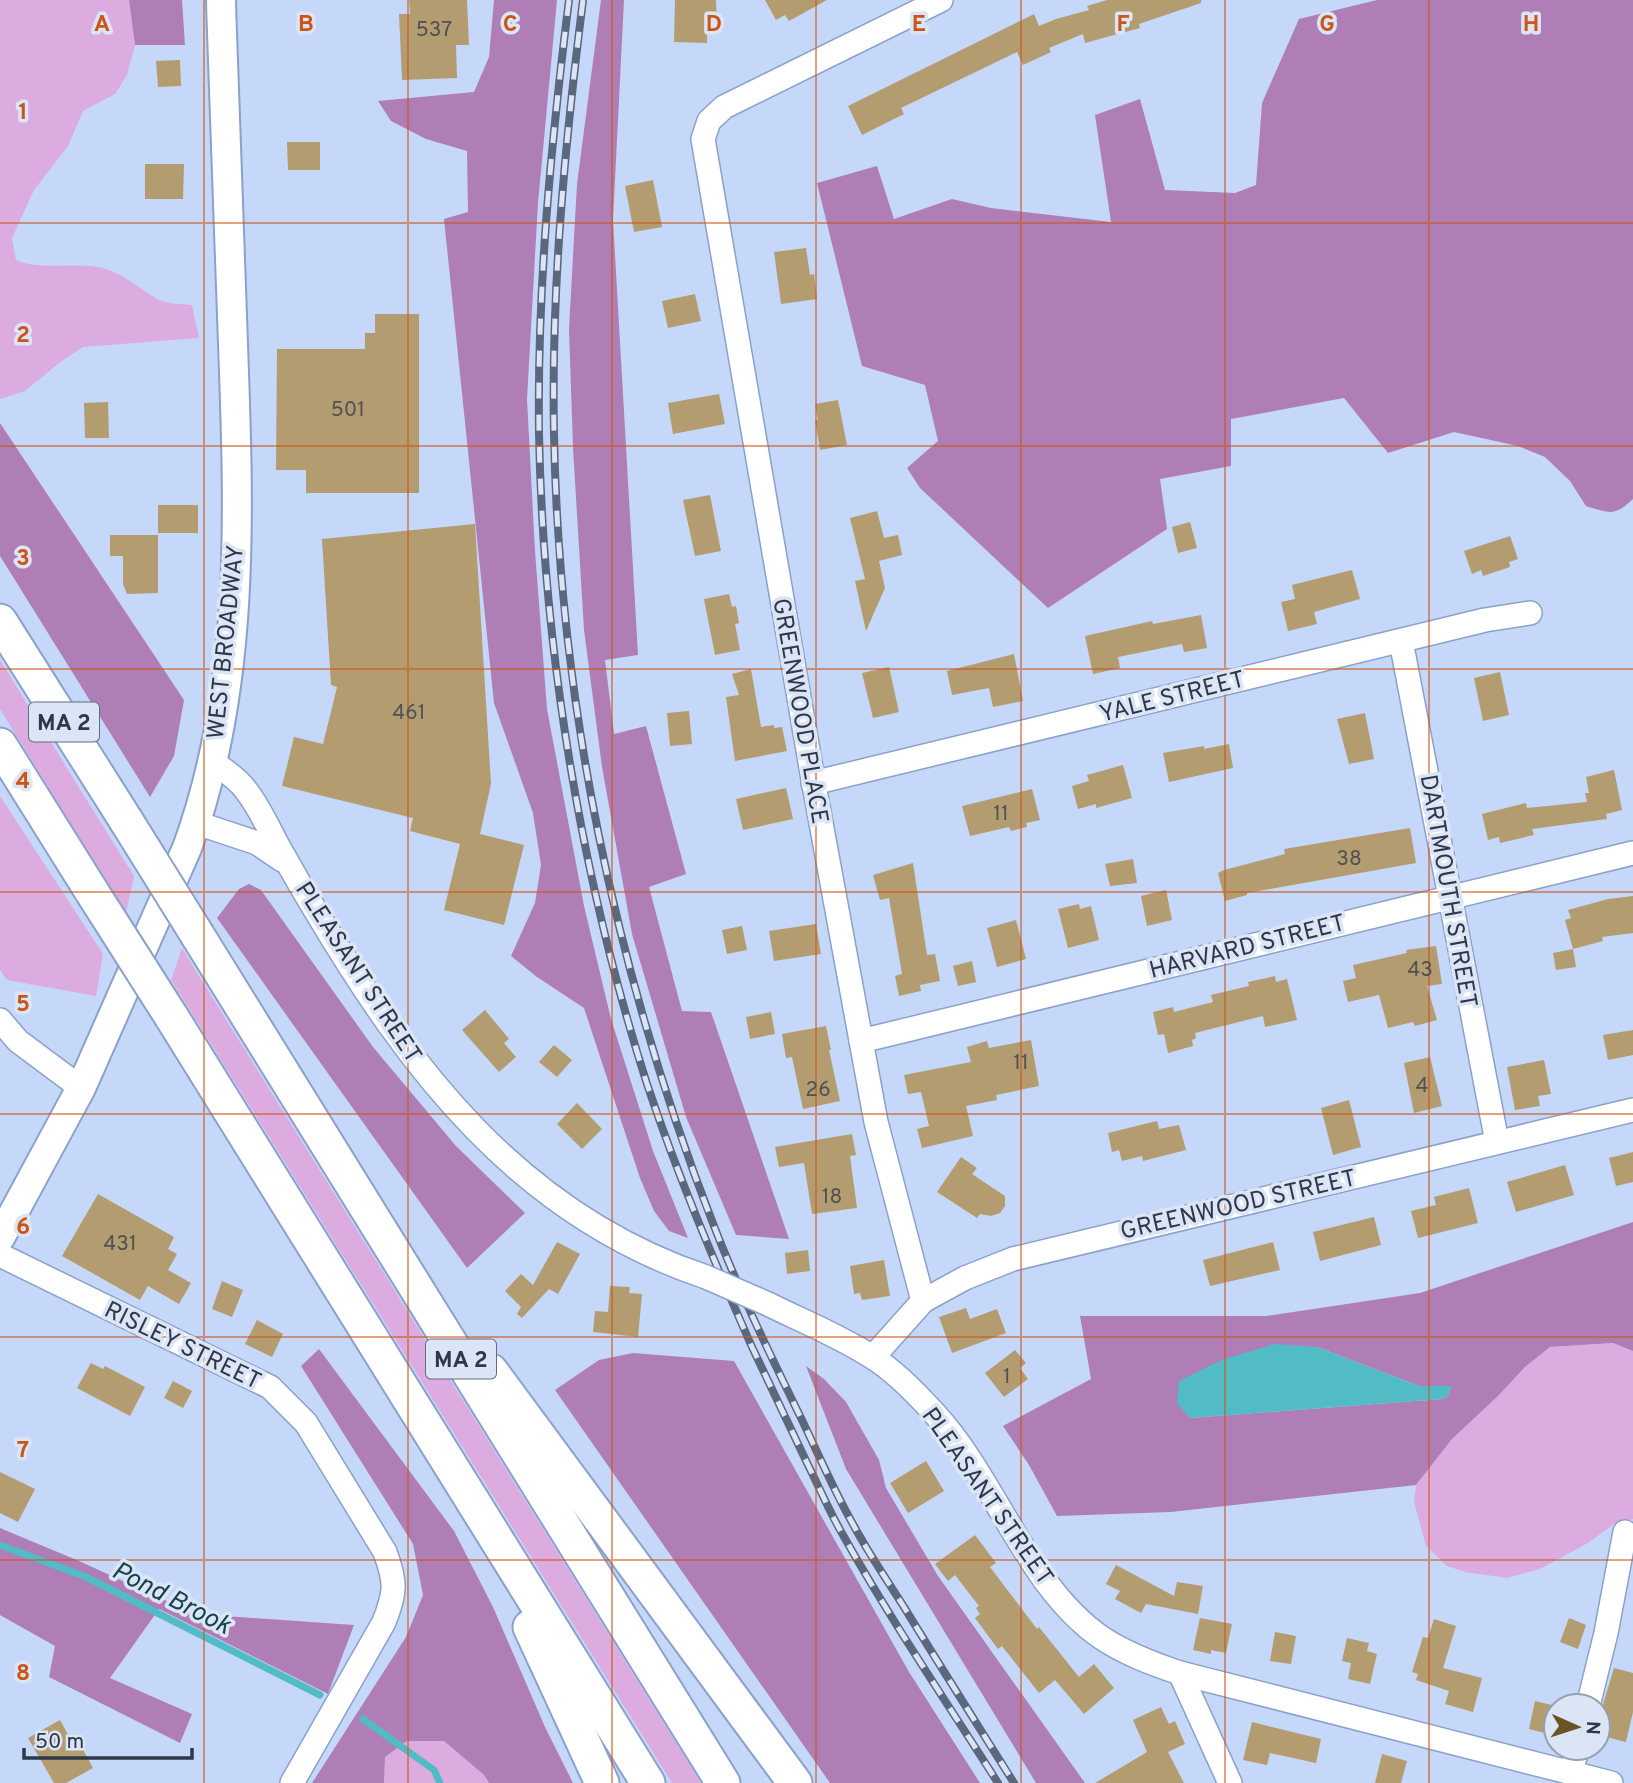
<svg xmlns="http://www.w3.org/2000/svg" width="1633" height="1783" viewBox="0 0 1633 1783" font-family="Overpass,sans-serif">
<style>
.green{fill:#dcace1}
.forest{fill:#b07eb6;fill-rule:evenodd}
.water{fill:#51bcc5}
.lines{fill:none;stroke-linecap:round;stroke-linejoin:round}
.stream{stroke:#51bcc5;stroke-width:7}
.building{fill:#b39c70}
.minor-casing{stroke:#8ba1ca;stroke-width:26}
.major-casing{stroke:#8ba1ca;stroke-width:32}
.highway-casing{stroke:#8ba1ca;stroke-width:37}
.minor{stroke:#fff;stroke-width:23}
.major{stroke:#fff;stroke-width:28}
.highway{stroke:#fff;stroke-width:33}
.rail-casing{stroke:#5b677d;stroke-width:8}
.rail{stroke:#dbe5f6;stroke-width:5;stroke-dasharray:16;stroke-linecap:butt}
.minor-bridge-casing{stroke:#8ba1ca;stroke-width:26;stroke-linecap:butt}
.highway-bridge-casing{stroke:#8ba1ca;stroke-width:37;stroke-linecap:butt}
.minor-bridge{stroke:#fff;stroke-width:23}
.highway-bridge{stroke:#fff;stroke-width:33}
.grid{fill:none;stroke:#cc5415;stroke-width:2;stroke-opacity:0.55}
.labels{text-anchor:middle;stroke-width:7;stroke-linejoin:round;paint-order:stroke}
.number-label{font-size:21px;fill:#505153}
.shield{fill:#dbe5f6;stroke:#636c7d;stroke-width:2}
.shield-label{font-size:23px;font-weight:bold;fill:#2f3849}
.street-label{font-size:24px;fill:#2f3849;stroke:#dbe5f6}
.water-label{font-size:26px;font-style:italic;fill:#15454a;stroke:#dbe5f6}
.grid-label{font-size:23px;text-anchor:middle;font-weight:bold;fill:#cc5415;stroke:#dbe5f6;stroke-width:7;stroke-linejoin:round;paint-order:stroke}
</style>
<rect width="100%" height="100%" fill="#c5d8fa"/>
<g class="green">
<path d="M0,0H129L135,45L127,75L115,94L83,111L68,146L34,190L12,238L16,260C36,270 72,263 97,267C120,270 139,289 159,300C168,304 182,304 192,305L199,338L83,347L59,363L25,391L0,399Z"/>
<path d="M0,660L134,876L126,913L0,709Z"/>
<path d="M0,796L103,954L96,996L7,980L0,970Z"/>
<path d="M182,948L194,968L701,1783H672L171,980Z"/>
<path d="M1613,1343L1633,1351V1519L1614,1524L1588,1543L1540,1569L1507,1578L1465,1572L1447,1566L1426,1546L1414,1502L1416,1485L1452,1439L1498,1396L1525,1367L1550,1347Z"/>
<path d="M428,1740L444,1741L484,1775L489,1783H384L385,1757L407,1741Z"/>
</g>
<g class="forest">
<path d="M129,0H182L185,45H135Z"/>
<path d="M494,0H557L538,203L527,399L535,551L547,709L584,906L611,1019L653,1151L688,1238L669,1231L654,1211L640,1178L584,1008L537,977L511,956L535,903L541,865L533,813L494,703L444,219L468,212L467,151L426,139L391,121L378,101L474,92L489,57Z"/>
<path d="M601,0H624L613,220L638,655L605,660L614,734L646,726L686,874L649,887L682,1011L711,1012L789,1239L736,1235L686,1117L632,934L602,767L584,630L573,448L569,329L577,184Z"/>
<path d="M1377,0H1633V499C1614,517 1609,513 1586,506L1570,481L1545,457L1518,446L1454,432L1388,453L1344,398L1231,419V466L1160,479L1167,529L1048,608L920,488L907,468L938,441L925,385L862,366L817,183L877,166L894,219L952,199L991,208L1111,222L1095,115L1140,99L1165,190L1235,193L1256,185L1262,103L1299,19Z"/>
<path d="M0,423L184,700L174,756L150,797L0,556Z"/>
<path d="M249,884L261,890L373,1047L456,1146L525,1213L467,1268L217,918L239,889Z"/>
<path d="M1633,1222V1351L1613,1343L1550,1347L1525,1367L1498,1396L1452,1439L1416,1485L1171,1512L1057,1516L1029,1465L1003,1426L1091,1379L1080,1316H1266L1420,1293ZM1317,1347L1419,1386H1450L1449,1395L1442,1399L1190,1418Z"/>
<path d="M319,1349L454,1531L493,1607L545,1727L573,1783H489L484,1775L444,1741H407L385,1757L384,1783H312L406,1637L423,1595L413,1544L301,1366Z"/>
<path d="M633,1353L734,1361L909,1672L980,1783H830L555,1390L599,1360Z"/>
<path d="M806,1366L824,1379L846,1402L879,1460L886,1488L938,1576L1085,1783H1036L846,1469Z"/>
<path d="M0,1528L79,1561L195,1614L354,1625L328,1694L159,1609L110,1678L192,1714L180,1743L49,1677L55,1646L0,1615Z"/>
</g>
<path class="water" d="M1275,1344L1317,1347L1419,1386H1451L1449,1395L1442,1399L1190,1418L1177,1403L1179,1381L1224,1359Z"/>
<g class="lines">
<g class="stream">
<path d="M0,1545L86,1577L320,1695"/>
<path d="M363,1719L434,1770L440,1783"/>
</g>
</g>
<g class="building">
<path d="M409,0H467L469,45H456L457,78L402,80L399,14H410Z"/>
<path d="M675,0H716L717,23H707V43L674,42Z"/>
<path d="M765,0H827L789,21L785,15L776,20Z"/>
<path d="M1107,0H1201V3L1139,24L1140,28L1085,43L1083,34L1049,48L1051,52L1023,65L1017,52L901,108L904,114L862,135L848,106L1034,14L1039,26L1056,19L1089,10L1087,6Z"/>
<path d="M180,60L181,86L158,87L156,61Z"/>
<path d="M287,142H320V170H288Z"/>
<path d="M145,164H184L183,199H145Z"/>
<path d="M653,180L662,227L634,232L625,186Z"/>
<path d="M806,248L810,275L814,274L817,299L781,304L774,252Z"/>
<path d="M695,294L701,321L668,328L662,301Z"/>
<path d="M375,314H419V493H306V470H276L277,349H365V333H375Z"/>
<path d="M719,394L725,424L673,434L668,403Z"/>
<path d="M838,400L847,445L820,450L815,420H818L815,404Z"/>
<path d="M108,402L109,438H85L84,403Z"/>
<path d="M710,495L721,551L695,556L683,500Z"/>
<rect x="158" y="505" width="40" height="28"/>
<path d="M877,511L884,538L898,535L902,555L879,561L885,588L866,631L855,581L865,579L850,518Z"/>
<path d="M1190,522L1197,548L1178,553L1172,527Z"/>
<path d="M475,524L491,784L480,834L524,845L504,925L444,910L460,844L410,831L413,818L282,786L294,737L323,744L337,687L331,685L322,539Z"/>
<path d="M110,535H158V593L127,594L123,584V556H110Z"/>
<path d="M1510,536L1518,559L1509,562L1510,567L1483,576L1481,570L1472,574L1464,551Z"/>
<path d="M1352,570L1360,599L1314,612L1317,624L1288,631L1281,602L1295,599L1292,585Z"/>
<path d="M729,594L732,607L736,606L739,623L735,624L740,650L715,655L704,599Z"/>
<path d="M1201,615L1207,648L1184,652L1182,644L1118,657L1120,668L1093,674L1085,636L1152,621L1153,624Z"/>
<path d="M1014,654L1023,701L993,707L989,688L952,695L947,671Z"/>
<path d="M889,667L899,712L873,718L862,673Z"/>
<path d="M751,669L761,727L774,725V728L782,727L787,751L735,761L726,697L739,695L732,674Z"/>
<path d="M1500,672L1509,715L1483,721L1474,678Z"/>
<path d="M689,711L692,744L670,746L667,713Z"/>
<path d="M1365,713L1374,759L1349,764L1337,719Z"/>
<path d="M1229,744L1233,768L1169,782L1163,753L1204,746V749Z"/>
<path d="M1123,765L1132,798L1096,808V804L1078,809L1072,786L1089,781L1087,775Z"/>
<path d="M1614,770L1622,810L1606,814L1607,819L1532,829L1534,835L1500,843L1499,837L1488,840L1482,814L1526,803L1527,808L1587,802L1585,793H1589L1586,777Z"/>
<path d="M786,788L793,819L743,830L736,799Z"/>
<path d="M1032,789L1040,820L1026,823L1027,827L1011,831L1009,827L970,836L962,806Z"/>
<path d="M1410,828L1416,863L1247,893V895L1225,901L1218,873L1224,870L1285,854L1284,849Z"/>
<path d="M1133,859L1137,883L1110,886L1105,864Z"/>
<path d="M913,863L927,955L935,954L940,981L920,985L921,991L899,996L895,976L902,974L889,898L880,900L873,875Z"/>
<path d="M1166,890L1172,920L1147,926L1141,896Z"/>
<path d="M1633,896V933L1602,937L1603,941L1573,949L1565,920L1571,918L1568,910L1608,899Z"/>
<path d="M1079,904L1080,909L1091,906L1099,940L1068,948L1058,909Z"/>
<path d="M1016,920L1026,959L997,967L987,928Z"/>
<path d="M816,924L821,954L774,961L769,931Z"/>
<path d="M742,926L747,950L727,954L722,930Z"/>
<path d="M1436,946L1442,984L1427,986L1437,1020L1415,1026L1413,1022L1388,1028L1379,995L1348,1002L1343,981L1356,978L1353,965L1407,953L1406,950Z"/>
<path d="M1573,949L1576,967L1556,970L1553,953Z"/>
<path d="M972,961L976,982L958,986L953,966Z"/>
<path d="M1275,976L1276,982L1287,979L1297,1020L1265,1027L1263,1016L1195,1033L1196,1038L1192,1040L1193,1046L1168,1053L1164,1034L1158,1035L1153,1012L1173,1007L1174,1012L1213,1002L1211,995L1249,986L1248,982Z"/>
<path d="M485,1010L509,1039L504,1043L516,1057L499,1072L462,1030Z"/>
<path d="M771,1012L775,1034L750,1039L746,1017Z"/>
<path d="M826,1026L831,1050H829L840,1101L803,1109L792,1057L786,1058L782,1034Z"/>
<path d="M1633,1030V1055L1608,1060L1603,1035Z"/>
<path d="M1031,1040L1039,1086L996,1095L997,1100L966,1106L973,1136L922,1148L917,1129L929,1126L921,1092L908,1094L904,1075L971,1062L967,1047L987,1041L989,1048Z"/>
<path d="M554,1045L572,1060L557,1077L539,1062Z"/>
<path d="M1430,1057L1442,1106L1414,1113L1404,1063Z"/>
<path d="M1544,1060L1551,1094L1538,1096L1540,1106L1515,1110L1507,1067Z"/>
<path d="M1349,1100L1361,1147L1333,1155L1321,1108Z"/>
<path d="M577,1103L602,1129L582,1149L557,1124Z"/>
<path d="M1157,1121L1159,1129L1179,1125L1186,1150L1143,1161L1142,1156L1122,1161L1119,1150L1112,1152L1108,1133Z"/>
<path d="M852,1134L856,1155L850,1156L857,1208L812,1214L804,1163L779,1167L775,1147Z"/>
<path d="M1633,1152V1182L1616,1186L1609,1158Z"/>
<path d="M961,1157L977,1168L972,1174L1005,1196V1206L1000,1213L991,1216L980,1214L977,1218L937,1192Z"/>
<path d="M1565,1165L1574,1195L1516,1212L1507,1182Z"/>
<path d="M1469,1188L1478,1223L1418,1238L1411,1211L1436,1205L1434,1197Z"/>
<path d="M98,1194L174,1237L168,1249L177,1254L168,1270L191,1283L179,1304L148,1286L140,1300L62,1256Z"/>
<path d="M1374,1217L1381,1245L1320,1261L1313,1232Z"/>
<path d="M557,1242L580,1254L558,1294L549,1289L522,1318L517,1314L521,1307L505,1291L521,1274L533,1285Z"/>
<path d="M1273,1242L1280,1270L1210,1286L1203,1260Z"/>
<path d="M808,1250L810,1271L787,1274L785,1253Z"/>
<path d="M884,1260L890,1296L862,1300L860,1293L854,1294L850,1266Z"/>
<path d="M222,1281L243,1290L232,1317L212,1309Z"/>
<path d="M610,1286L630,1287L629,1293L642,1294L638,1337L593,1332L595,1311L608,1312Z"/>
<path d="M966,1308L970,1319L997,1309L1006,1333L952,1353L939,1317Z"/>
<path d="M257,1320L283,1334L272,1357L245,1344Z"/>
<path d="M1015,1350L1026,1363L1020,1368L1028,1379L1004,1397L985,1373Z"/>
<path d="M91,1363L103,1369L105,1366L145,1387L130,1416L77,1388Z"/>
<path d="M173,1381L192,1391L183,1408L164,1398Z"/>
<path d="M926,1461L944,1491L908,1513L890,1483Z"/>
<path d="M0,1472L35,1489L18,1522L0,1513Z"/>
<path d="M975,1535L996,1563L990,1567L1037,1629L1039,1627L1079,1677L1094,1664L1114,1688L1084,1714L1055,1680L1039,1693L1002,1646L998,1649L975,1618L980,1614L976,1608L979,1606L955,1575L948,1581L935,1564Z"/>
<path d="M1116,1565L1174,1596L1177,1582L1203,1586L1198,1614L1146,1604L1141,1613L1115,1599L1120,1591L1106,1584Z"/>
<path d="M1200,1618L1232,1624L1226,1653L1211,1650V1654L1193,1650Z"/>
<path d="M1569,1618L1586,1625L1578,1649L1560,1642Z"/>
<path d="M1434,1619L1456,1626L1443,1668L1482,1678L1473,1712L1445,1704L1449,1691L1416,1680L1418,1674L1412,1672L1423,1637L1428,1638Z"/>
<path d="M1275,1632L1296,1636L1291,1664L1270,1661Z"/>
<path d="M1347,1638L1369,1643L1367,1651L1377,1654L1370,1684L1348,1679L1351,1663L1342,1661Z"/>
<path d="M1614,1668L1633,1673V1712L1626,1742L1598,1735V1721Z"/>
<path d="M1535,1701L1556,1706V1736L1529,1729Z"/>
<path d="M1161,1707L1169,1724L1175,1721L1185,1744L1168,1752L1184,1783H1095L1147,1752L1133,1720Z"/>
<path d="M60,1720L76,1749L81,1746L93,1768L66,1783H54L28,1738Z"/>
<path d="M1252,1722L1321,1739L1316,1763L1270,1753L1267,1765L1243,1760Z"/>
<path d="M1382,1754L1407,1761L1401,1783H1375Z"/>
</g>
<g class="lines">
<g class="minor-casing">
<g id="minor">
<path d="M1401,641L1497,1142"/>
<path d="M213,762C224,770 237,778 245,789C258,805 267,825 277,844C289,865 301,887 314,908C410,1070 520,1215 706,1277"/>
<path d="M813,783L1485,620L1530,613"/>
<path d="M197,823L257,843L282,860"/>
<path d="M0,1020L18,1041L81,1088"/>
<path d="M861,1041L1633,853"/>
<path d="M0,1255L270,1387L306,1423L385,1552C396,1582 396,1592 384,1622L292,1783"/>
<path d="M923,1301L876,1122L814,785L703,139L709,121L724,107L941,0"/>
<path d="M768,1304C802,1321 840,1336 872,1357C895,1371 917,1394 935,1414C996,1480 1027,1587 1102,1638C1126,1654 1153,1664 1180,1673L1611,1783"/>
<path d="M873,1357L923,1301L965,1278L1013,1259L1633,1110"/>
<path d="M1180,1673L1230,1783"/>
<path d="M1588,1706L1606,1633L1625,1532"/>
<path d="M1571,1774L1577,1748"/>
</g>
</g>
<g class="major-casing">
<path id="major" d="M0,1238L81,1088L187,848C246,687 239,512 233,344C229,230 224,115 221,0"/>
</g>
<g class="highway-casing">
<g id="highway">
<path d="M0,621L127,822"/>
<path d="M0,745L92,892"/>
<path d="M198,936L723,1783"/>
<path d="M171,1016L648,1783"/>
<path d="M491,1371L795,1783"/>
<path d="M530,1627L602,1783"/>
</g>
</g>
<use href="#minor" class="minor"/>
<use href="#major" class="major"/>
<use href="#highway" class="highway"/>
<g class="rail-casing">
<g id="rail">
<path d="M569,0C551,144 537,288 539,433C543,649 581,878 647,1084C677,1174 714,1261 752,1347C771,1387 790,1427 809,1467C820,1489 830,1513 843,1535C890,1619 946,1701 998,1783"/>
<path d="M583,0C565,144 551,288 554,434C559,704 616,975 714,1226C739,1291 770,1354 800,1416C818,1453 834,1491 854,1526C869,1554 887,1580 904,1607C940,1666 977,1724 1014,1783"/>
</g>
</g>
<use href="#rail" class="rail"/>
<g class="minor-bridge-casing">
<path id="minor-bridge" d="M706,1277L768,1304"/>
</g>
<g class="highway-bridge-casing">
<g id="highway-bridge">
<path d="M127,822L198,936"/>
<path d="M92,892L171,1016"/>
</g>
</g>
<use href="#minor-bridge" class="minor-bridge"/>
<use href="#highway-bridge" class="highway-bridge"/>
</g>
<path class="grid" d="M204,0V1783M408,0V1783M612,0V1783M816,0V1783M1021,0V1783M1225,0V1783M1429,0V1783M0,223H1633M0,446H1633M0,669H1633M0,892H1633M0,1114H1633M0,1337H1633M0,1560H1633"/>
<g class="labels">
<g class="number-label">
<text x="434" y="36">537</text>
<text x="348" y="416">501</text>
<text x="409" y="719">461</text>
<text x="1001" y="820">11</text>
<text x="1349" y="865">38</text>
<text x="1420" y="976">43</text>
<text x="1021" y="1069">11</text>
<text x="1422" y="1092">4</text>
<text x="818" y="1096">26</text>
<text x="832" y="1203">18</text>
<text x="120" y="1250">431</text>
<text x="1007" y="1383">1</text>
</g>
<g class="shield">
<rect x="29" y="702.5" width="70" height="39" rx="5"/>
<rect x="426" y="1339.5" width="70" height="39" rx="5"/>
</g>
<g class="shield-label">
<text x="64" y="730">MA 2</text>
<text x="461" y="1367">MA 2</text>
</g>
<g class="street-label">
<text transform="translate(225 642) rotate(-84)" y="8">WEST BROADWAY</text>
<text transform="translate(1172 696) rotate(-14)" y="8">YALE STREET</text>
<text transform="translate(801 711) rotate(80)" y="8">GREENWOOD PLACE</text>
<text transform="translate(1449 891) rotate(80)" y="8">DARTMOUTH STREET</text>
<text transform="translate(1247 946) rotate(-14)" y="8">HARVARD STREET</text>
<text transform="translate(359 972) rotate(57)" y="8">PLEASANT STREET</text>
<text transform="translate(1238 1204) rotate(-13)" y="8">GREENWOOD STREET</text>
<text transform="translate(183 1345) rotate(26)" y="8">RISLEY STREET</text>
<text transform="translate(988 1496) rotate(55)" y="8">PLEASANT STREET</text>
</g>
<g class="water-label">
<text transform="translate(172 1597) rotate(27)" y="9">Pond Brook</text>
</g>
</g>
<g class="grid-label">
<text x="102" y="31">A</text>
<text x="306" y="31">B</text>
<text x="510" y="31">C</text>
<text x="714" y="31">D</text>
<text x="919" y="31">E</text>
<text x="1123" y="31">F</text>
<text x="1327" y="31">G</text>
<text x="1531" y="31">H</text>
<text x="23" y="119">1</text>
<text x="23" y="342">2</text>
<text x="23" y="565">3</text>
<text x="23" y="788">4</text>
<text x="23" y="1011">5</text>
<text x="23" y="1234">6</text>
<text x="23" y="1457">7</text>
<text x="23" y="1680">8</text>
</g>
<g transform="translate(1577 1727) rotate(93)"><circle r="33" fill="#dbe5f6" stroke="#96a0b1" stroke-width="2"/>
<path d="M0-5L12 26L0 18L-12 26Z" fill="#6b5424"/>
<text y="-10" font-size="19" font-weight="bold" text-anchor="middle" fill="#2f3849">N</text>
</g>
<path d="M24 1748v10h168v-10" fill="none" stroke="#2f3849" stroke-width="3.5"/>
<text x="35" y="1748" font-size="21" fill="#2f3849" stroke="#dbe5f6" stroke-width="5" paint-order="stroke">50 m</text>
</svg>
